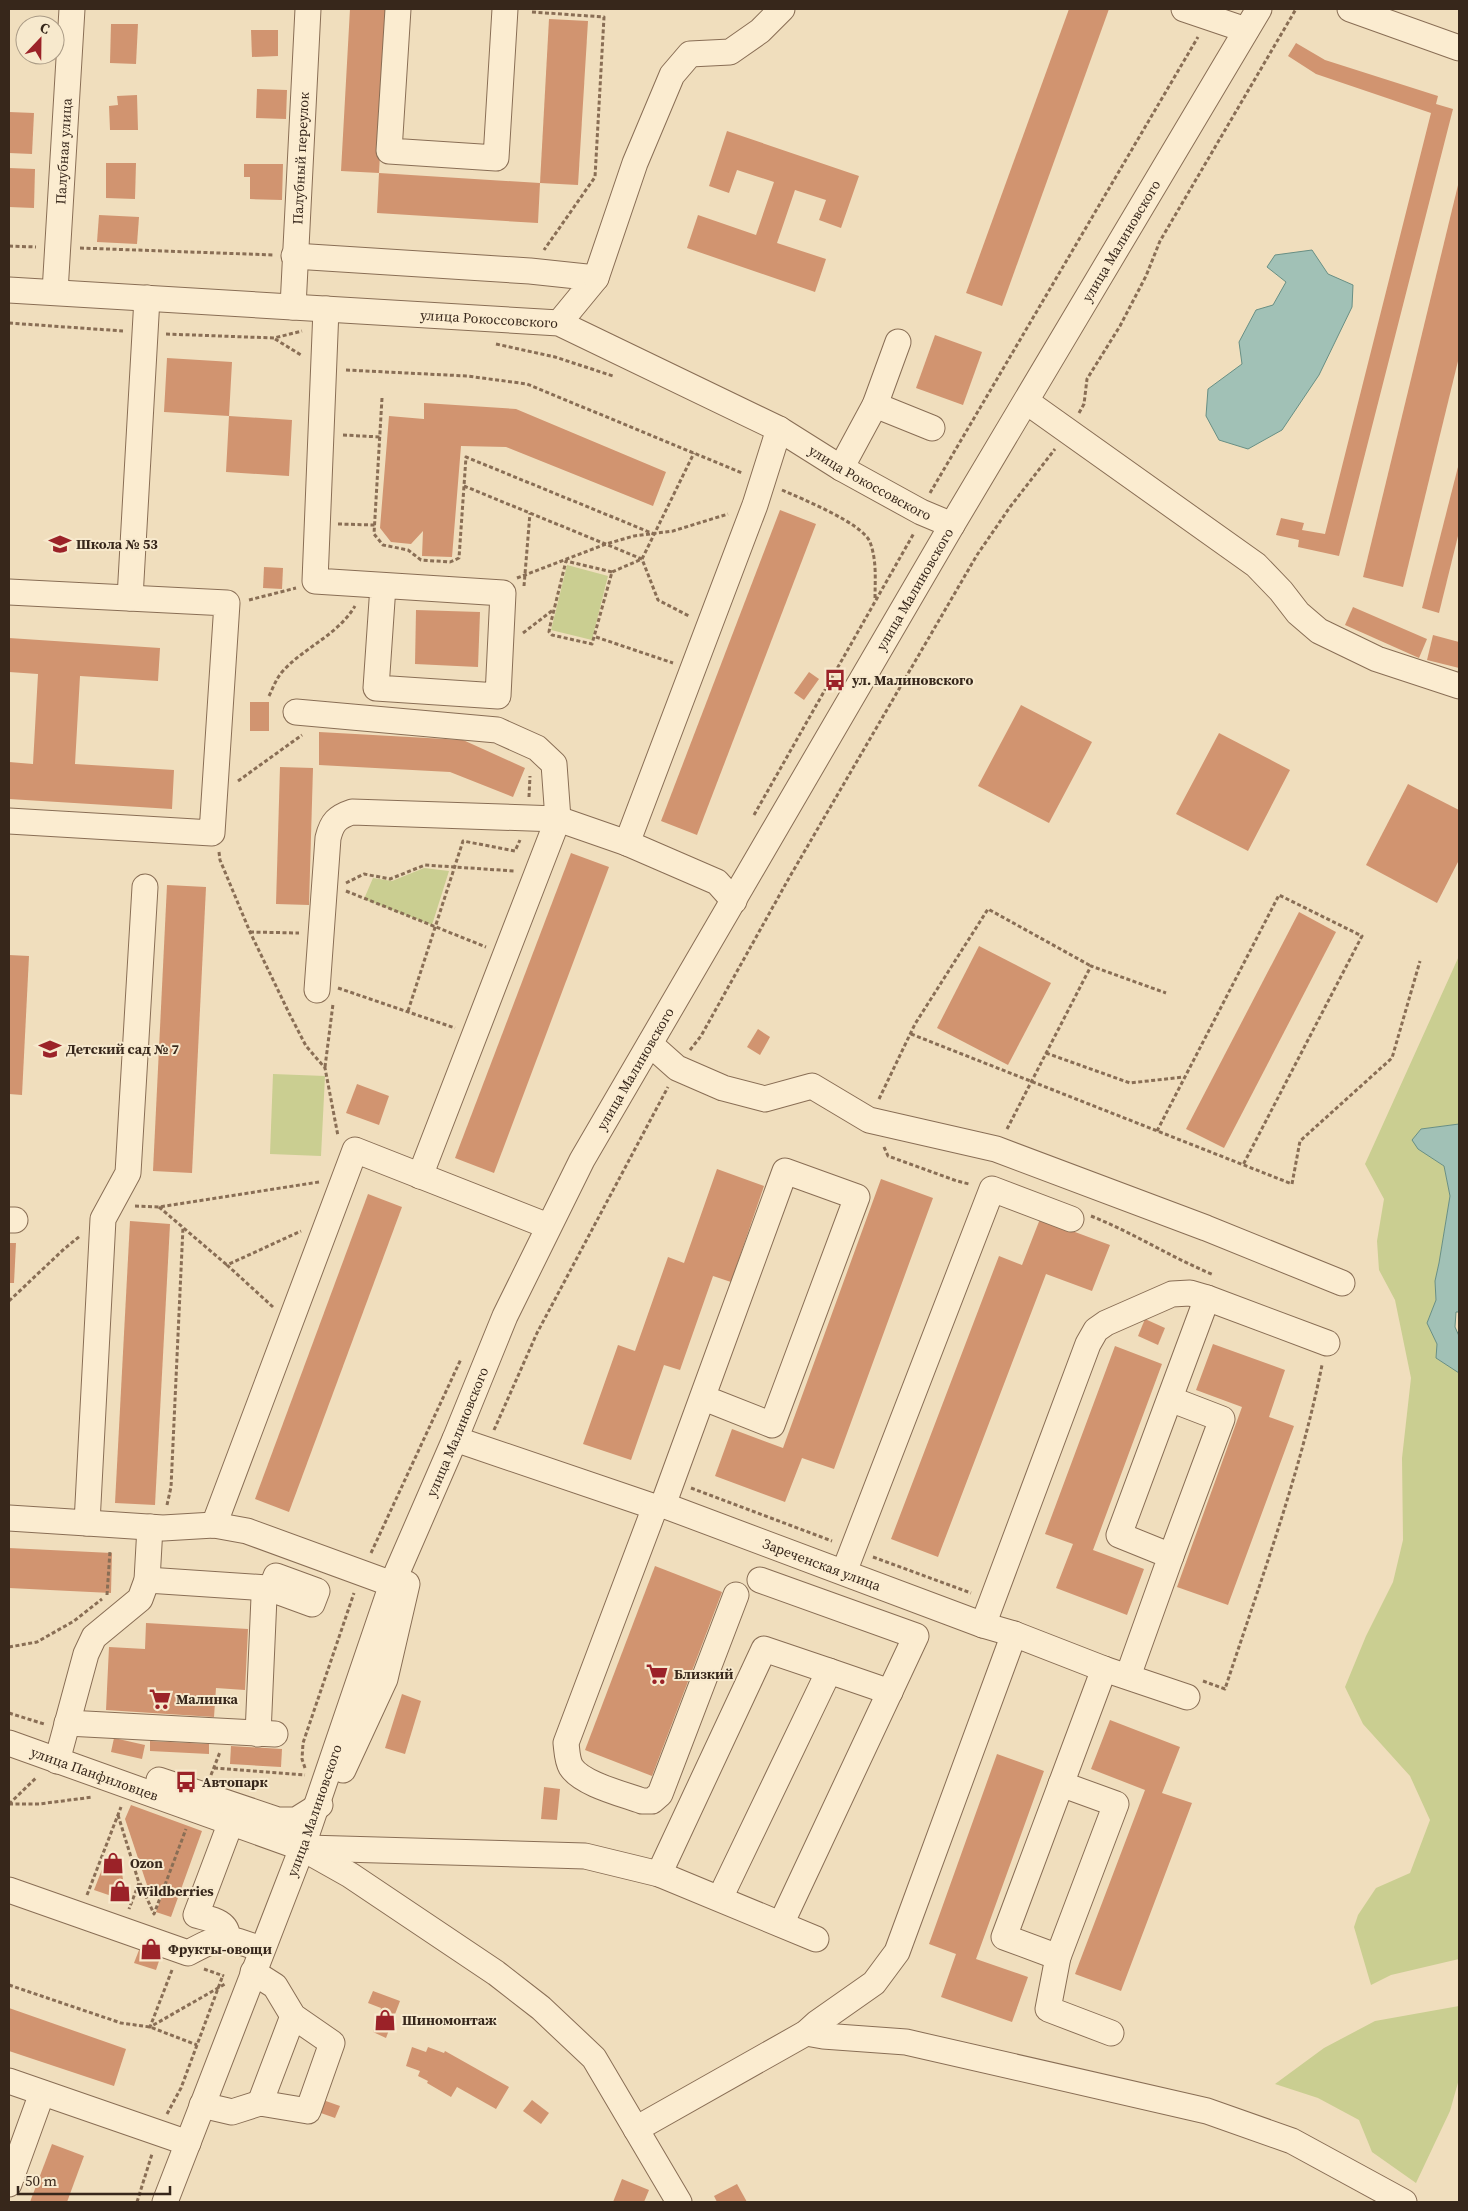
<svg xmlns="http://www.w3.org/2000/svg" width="1468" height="2211" viewBox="0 0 1468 2211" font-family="'Source Serif 4',serif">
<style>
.green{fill:#cace91}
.water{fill:#a1c1b6;stroke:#688f84}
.building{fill:#d19470}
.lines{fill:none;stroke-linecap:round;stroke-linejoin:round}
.minor-casing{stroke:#896e55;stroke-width:27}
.path{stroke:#896e55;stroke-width:3;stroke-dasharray:4 2.5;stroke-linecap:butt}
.minor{stroke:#fbecd0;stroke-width:25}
.labels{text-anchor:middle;stroke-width:4;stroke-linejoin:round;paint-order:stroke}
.street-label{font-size:14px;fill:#37271b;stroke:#f7e9cd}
.poi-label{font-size:14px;font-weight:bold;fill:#37271b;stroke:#f7e9cd;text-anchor:start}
</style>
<rect width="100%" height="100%" fill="#f0debd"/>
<g class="green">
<path d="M567,565L608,576L592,640L551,630Z"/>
<path d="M424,868L449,871L432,925L364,899L373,878L392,881Z"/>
<path d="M1459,956V1124L1421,1129L1419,1149L1444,1166L1450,1196L1439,1263L1435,1281L1436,1300L1427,1323L1437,1344L1436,1358L1459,1373V1959L1391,1975L1371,1985L1354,1927L1358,1915L1376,1888L1410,1873L1430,1820L1410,1776L1363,1724L1345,1687L1366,1636L1393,1582L1403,1540L1402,1458L1411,1378L1395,1300L1379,1270L1377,1241L1384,1199L1365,1164Z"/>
<path d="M273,1074L325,1076L321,1156L270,1154Z"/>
<path d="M1459,2006V2079L1450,2111L1416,2183L1372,2152L1359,2120L1318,2098L1275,2084L1324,2048L1375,2021Z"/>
</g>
<g class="water">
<path d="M1312,250L1328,274L1353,285L1352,307L1319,375L1282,430L1248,449L1219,440L1206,416L1208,389L1242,364L1239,342L1256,310L1273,305L1286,282L1267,267L1275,255Z"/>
<path d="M1459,1124V1312H1456L1455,1327L1459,1336V1373L1436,1358L1437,1344L1427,1323L1436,1300L1435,1281L1439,1263L1450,1196L1444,1166L1418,1149L1412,1140L1421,1129Z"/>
</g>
<g class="building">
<path d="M350,9H388L379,173L540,183L538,223L377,213L379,173L341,171Z"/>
<path d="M1069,9H1109L1002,306L966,293Z"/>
<path d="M549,19L588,21L578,185L540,183Z"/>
<path d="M111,24H138L136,64L110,63Z"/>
<path d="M251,30H278V56L252,57Z"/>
<path d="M1296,43L1325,60L1438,96L1436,104L1453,109L1339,556L1298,547L1299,540L1276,535L1281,518L1304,523L1302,530L1325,534L1431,113L1316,74L1288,56Z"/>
<path d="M257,89L287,90L286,119L256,118Z"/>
<path d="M137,95L138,130H110L109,106L118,105L117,96Z"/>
<path d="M9,112L34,113L32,154L9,153Z"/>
<path d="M727,131L859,176L841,228L819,220L826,200L795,190L777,243L826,259L815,292L687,248L698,215L756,235L774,182L737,170L729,193L709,186Z"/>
<path d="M106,163H136L135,199L106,198Z"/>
<path d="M244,164H283L282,200L250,199V177H244Z"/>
<path d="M9,168L35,169L34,208L9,207Z"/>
<path d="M1459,181V357L1403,587L1363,577Z"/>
<path d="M99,215L139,217L137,244L97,242Z"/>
<path d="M935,335L982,352L963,405L916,388Z"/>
<path d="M167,358L232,362L229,416L292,420L289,476L226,472L229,416L164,412Z"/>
<path d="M424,403L516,409L666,472L653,506L506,447L461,446L452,557L422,556L423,531L411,544L391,542L380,528L389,416L424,419Z"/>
<path d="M1459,463V532L1439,613L1422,608Z"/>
<path d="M780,510L816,524L697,835L661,821Z"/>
<path d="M264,567L283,568L282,589L263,588Z"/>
<path d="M1353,607L1427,639L1419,658L1345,625Z"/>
<path d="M416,610L480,612L478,667L415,664Z"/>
<path d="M1433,635L1459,642V668L1427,660Z"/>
<path d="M9,638L160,648L158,681L80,676L75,764L174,770L172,809L9,799V762L33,764L38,674L9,672Z"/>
<path d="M809,672L819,679L804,700L794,693Z"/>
<rect x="250" y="702" width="19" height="29"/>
<path d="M1021,705L1092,742L1049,823L978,786Z"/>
<path d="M319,732L463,740L525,768L513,797L450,772L319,765Z"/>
<path d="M1219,733L1290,770L1248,851L1176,814Z"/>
<path d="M280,767L313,768L309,905L276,904Z"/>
<path d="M1408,784L1459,810V860L1437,903L1366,865Z"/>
<path d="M571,853L609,867L494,1173L455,1158Z"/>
<path d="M167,885L206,887L192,1173L153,1171Z"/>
<path d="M1299,912L1336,932L1224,1148L1186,1129Z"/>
<path d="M979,946L1051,983L1008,1065L937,1028Z"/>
<path d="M9,955L29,956L22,1095L9,1094Z"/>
<path d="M758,1029L770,1037L760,1055L747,1047Z"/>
<path d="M357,1084L389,1096L379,1125L346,1113Z"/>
<path d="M717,1169L764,1186L731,1282L713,1276L680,1370L664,1365L631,1460L583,1444L618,1345L635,1351L668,1257L684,1263Z"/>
<path d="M881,1179L933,1198L834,1469L802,1458L785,1502L715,1476L732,1429L783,1448Z"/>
<path d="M368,1194L402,1207L289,1512L255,1499Z"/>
<path d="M1040,1219L1110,1245L1092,1291L1046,1274L938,1557L891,1539L999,1256L1022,1265Z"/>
<path d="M130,1221L170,1224L155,1505L115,1503Z"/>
<path d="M9,1243H16L14,1283H9Z"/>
<path d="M1145,1319L1165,1328L1158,1345L1138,1336Z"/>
<path d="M1213,1344L1285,1370L1269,1417L1294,1426L1228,1605L1177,1587L1242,1407L1196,1390Z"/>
<path d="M1115,1346L1162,1364L1093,1550L1144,1569L1127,1615L1056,1588L1073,1544L1045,1534Z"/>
<path d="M9,1548L112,1553L111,1593L9,1588Z"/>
<path d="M655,1566L722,1592L652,1776L585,1750Z"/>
<path d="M146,1623L248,1629L245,1690L216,1688L214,1717L106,1710L109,1647L145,1649Z"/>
<path d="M402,1694L421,1701L405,1754L385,1748Z"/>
<path d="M1110,1720L1180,1747L1162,1793L1192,1803L1121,1991L1075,1974L1145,1790L1091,1769Z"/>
<path d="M114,1738L145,1745L142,1759L111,1752Z"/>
<path d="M150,1741L209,1744V1754L150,1751Z"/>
<path d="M231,1746L282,1749L281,1767L230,1764Z"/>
<path d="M997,1754L1044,1771L976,1959L1028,1977L1012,2022L941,1997L956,1954L929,1944Z"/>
<path d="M544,1787L560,1789L557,1820L541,1819Z"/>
<path d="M131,1805L202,1831L171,1917L156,1912L162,1896L149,1891L125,1819Z"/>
<path d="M108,1854L120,1858L126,1901L94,1890Z"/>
<path d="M141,1945L162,1952L156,1970L134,1963Z"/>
<path d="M373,1991L400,2001L386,2038L373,2032L381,2008L368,2003Z"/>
<path d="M9,2008L126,2049L114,2086L9,2051Z"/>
<path d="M412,2047L426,2052L428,2047L444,2053L445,2051L509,2087L496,2109L457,2087L451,2097L427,2083L428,2081L418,2076L420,2071L406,2066Z"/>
<path d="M323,2100L340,2106L335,2118L318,2112Z"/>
<path d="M532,2100L549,2113L541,2124L523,2111Z"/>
<path d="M52,2144L84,2156L67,2202H30Z"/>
<path d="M622,2179L649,2190L644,2202H613Z"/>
<path d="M737,2184L747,2202H717L714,2196Z"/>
</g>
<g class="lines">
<g class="minor-casing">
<g id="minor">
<path d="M398,9L389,151L496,158L505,9"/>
<path d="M1184,9L1246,30"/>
<path d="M1350,9L1459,48"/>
<path d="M294,256L530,271L596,278L559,323"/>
<path d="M596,278L635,163L672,75L690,54L730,52L760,31L782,9"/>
<path id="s1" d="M9,290L559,323L779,429L841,468L921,512L952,525"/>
<path id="s2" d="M55,292L72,9"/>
<path id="s3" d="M293,307L308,9"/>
<path d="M326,309L315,581L503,593L498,696L376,688L383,586"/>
<path d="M1027,402L1256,565L1281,591L1298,613L1319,631L1377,659L1459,686"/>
<path d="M875,405L932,428"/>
<path d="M841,468L875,405L898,342"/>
<path d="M9,592L227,603L212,833L9,821"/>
<path d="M130,598L147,298"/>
<path d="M296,712L497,730L537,748L554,764L558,819L420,1176"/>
<path d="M627,843L755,505L779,429"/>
<path d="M317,990L328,838C332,822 337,817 352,812L558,819L627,843L717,882L734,901"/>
<path d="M650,1044L677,1068L723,1088L765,1099L812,1086L869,1120L996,1149L1206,1228L1342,1283"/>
<path d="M9,1220H15"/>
<path d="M1207,1298L1327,1343"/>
<path d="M1170,1399L1222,1419L1171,1556"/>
<path id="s4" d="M455,1439L655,1507L663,1505L983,1625L1014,1634L1104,1669L1187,1697"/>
<path d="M663,1505L785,1171L857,1197L772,1425L704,1398"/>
<path d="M655,1507L566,1743C567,1751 567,1760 571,1767C582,1784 623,1794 642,1801H652L660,1794L736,1595"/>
<path d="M9,1518L87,1523L103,1219L128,1173L145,887"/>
<path d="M87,1523L163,1528L214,1525L247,1531L392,1584"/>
<path d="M214,1525L355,1150L548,1226"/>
<path d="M844,1572L992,1189L1071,1219"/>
<path d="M147,1580L267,1588"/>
<path d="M760,1580L916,1636L781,1924"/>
<path d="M983,1625L1088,1344L1096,1330L1106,1323L1172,1294L1190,1293L1207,1298L1119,1535L1171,1556L1128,1676"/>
<path d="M1104,1669L1004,1937L1058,1957L1048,2009L1111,2033"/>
<path d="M829,1671L890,1692"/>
<path d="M67,1723L275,1734"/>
<path d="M258,1734L264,1597L267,1588L271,1589L312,1604L317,1591L276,1576L271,1589"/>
<path id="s5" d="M9,1743L302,1848L350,1875L496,1973L541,2008L594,2058L679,2202"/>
<path d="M57,1761L86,1654L94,1637L140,1599L147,1580L150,1527"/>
<path d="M343,1770L385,1679L407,1584"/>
<path d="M159,1780L278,1820H296L320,1805"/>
<path d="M307,1848L585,1856L659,1874L816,1939"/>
<path d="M659,1874L764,1649L829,1671L720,1898"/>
<path d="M9,1890L188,1953C223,1934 224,1936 261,1949"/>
<path d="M227,1937C228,1921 209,1919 196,1915L231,1822"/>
<path d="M1058,1957L1116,1804L1061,1784"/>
<path d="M806,2033L823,2036L906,2042L1207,2111L1292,2141L1404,2202"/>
<path d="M9,2081L188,2143"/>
<path d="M260,2103L293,2016"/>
<path d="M202,2105L232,2112L260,2103L308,2111L332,2043L293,2016L275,1986L253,1972"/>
<path d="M636,2129L806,2033L817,2023L874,1983L897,1952L1014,1634"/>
<path d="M9,2184L42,2093"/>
<path id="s6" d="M165,2202L302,1848L392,1584L455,1439L505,1316L582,1160L952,525L1259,9"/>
</g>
</g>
<g class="path">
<path d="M532,12L604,17L595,177L544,250"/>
<path d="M9,246L36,247"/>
<path d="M80,248L274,255"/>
<path d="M9,323L123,331"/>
<path d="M166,334L274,338L302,331"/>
<path d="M275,339L301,355"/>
<path d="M496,344L555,357L613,376"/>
<path d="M346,370L467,376L527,384L742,473"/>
<path d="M382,398L374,534L383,545L408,550L421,560L450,562L459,558L466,457L654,534"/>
<path d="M1079,413L1084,404L1087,379L1120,326L1146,276L1160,241L1296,9"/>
<path d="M343,435L380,437"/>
<path d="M464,486L642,559L658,600L689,616"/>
<path d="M782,490C802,499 862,523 870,542C877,561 875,580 875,599"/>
<path d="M930,493L1198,37"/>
<path d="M338,524L375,525"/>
<path d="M612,572L566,561L550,626L549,632L552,635L592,644L612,572L642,559L694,453"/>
<path d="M517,578L606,544L634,536L673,531L728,514"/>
<path d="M524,586L530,513"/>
<path d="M249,600L296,588"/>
<path d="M523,633L553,610"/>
<path d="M596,637L673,663"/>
<path d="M269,696C273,688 276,679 282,672C304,647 337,636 355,606"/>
<path d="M238,781L302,735"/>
<path d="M529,797L530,776"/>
<path d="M754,815L914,533"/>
<path d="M219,852L220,860L250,932L289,1013L306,1046L325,1068L338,1136"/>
<path d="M346,883L364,874L390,879L425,865L514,871"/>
<path d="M346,891L486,947"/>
<path d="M250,932L299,933"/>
<path d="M338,988L455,1028"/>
<path d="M408,1011L463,841L515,851L520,840"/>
<path d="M911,1034L1292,1184L1300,1141L1392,1058L1420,961"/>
<path d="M690,1050L701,1036L789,878L977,555L1010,507L1055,449"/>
<path d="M1046,1053L1130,1083L1183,1077"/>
<path d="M325,1067L333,1004"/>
<path d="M879,1099L915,1024L988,909L1091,966"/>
<path d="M1007,1129L1091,966L1166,993"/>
<path d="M1157,1131L1279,895L1362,936L1243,1165"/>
<path d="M884,1147L888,1156L957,1181L969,1184"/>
<path d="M135,1206L159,1207L319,1182"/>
<path d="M159,1207L227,1265"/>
<path d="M1091,1216C1134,1233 1172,1258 1214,1275"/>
<path d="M9,1301L64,1249L80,1236"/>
<path d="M273,1307L227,1265L301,1231"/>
<path d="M494,1430L537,1333L668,1087"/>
<path d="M691,1488L832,1541"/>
<path d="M167,1505L171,1487L183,1227"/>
<path d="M371,1553L461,1359"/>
<path d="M873,1557L971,1593"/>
<path d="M107,1595L110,1551"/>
<path d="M9,1647L37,1642L74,1621L102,1599"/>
<path d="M1203,1681L1225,1689C1260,1582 1300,1475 1322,1365"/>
<path d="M9,1713L44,1724"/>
<path d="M214,1768L305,1775"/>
<path d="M305,1768L302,1759L303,1743L354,1593"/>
<path d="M211,1775L220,1752"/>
<path d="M9,1804H39L93,1797"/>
<path d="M9,1804L37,1777"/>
<path d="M118,1815L139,1883L129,1909"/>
<path d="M140,1883L154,1914L186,1829"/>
<path d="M87,1895L121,1807"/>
<path d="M204,1969L224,1976"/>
<path d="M172,1970L150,2027L225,1984"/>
<path d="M9,1985L121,2023L150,2027L197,2045"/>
<path d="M167,2114L181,2088L223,1975"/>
<path d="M137,2202L152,2154"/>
</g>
<use href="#minor" class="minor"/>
</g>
<defs>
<g id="school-bare" transform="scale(1.725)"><path d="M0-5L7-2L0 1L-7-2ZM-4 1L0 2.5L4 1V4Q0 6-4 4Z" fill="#9b2228" stroke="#f7e9cd" stroke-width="2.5" paint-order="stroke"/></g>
<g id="bus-bare" transform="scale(1.725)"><path d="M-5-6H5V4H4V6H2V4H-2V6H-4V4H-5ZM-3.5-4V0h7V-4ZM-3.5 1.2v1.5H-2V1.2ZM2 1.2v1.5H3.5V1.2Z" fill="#9b2228" stroke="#f7e9cd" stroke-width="2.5" paint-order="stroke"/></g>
<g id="supermarket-bare" transform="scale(1.725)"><path d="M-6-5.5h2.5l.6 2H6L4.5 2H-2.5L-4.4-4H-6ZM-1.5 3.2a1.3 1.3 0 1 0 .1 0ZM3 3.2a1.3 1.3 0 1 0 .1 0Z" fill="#9b2228" stroke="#f7e9cd" stroke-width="2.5" paint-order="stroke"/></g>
<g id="shop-bare" transform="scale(1.725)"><path d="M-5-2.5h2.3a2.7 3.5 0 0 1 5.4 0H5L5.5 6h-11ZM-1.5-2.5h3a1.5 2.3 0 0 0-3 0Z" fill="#9b2228" stroke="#f7e9cd" stroke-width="2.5" paint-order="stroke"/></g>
</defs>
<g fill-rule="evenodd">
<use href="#school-bare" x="60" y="544"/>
<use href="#bus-bare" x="835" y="680"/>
<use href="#school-bare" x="50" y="1049"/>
<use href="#supermarket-bare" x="657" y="1674"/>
<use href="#supermarket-bare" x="160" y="1699"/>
<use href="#bus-bare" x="186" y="1782"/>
<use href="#shop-bare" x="113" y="1863"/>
<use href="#shop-bare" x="120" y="1891"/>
<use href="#shop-bare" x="151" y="1949"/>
<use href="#shop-bare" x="385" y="2020"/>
</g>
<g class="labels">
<g class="street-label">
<text dy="5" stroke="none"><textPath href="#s2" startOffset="141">Палубная улица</textPath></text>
<text dy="5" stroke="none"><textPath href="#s3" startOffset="149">Палубный переулок</textPath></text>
<text dy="5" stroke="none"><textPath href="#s6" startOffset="2189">улица Малиновского</textPath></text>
<text dy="5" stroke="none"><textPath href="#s1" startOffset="481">улица Рокоссовского</textPath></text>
<text dy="5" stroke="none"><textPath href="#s1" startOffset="901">улица Рокоссовского</textPath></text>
<text dy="5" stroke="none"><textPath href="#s6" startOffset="1784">улица Малиновского</textPath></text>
<text dy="5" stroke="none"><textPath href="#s6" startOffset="1229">улица Малиновского</textPath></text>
<text dy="5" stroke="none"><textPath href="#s6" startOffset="824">улица Малиновского</textPath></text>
<text dy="5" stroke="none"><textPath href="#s4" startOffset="389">Зареченская улица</textPath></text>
<text dy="5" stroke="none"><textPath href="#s5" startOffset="91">улица Панфиловцев</textPath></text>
<text dy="5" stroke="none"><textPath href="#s6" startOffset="419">улица Малиновского</textPath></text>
</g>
<g class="poi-label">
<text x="76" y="549">Школа № 53</text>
<text x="852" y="685">ул. Малиновского</text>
<text x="66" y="1054">Детский сад № 7</text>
<text x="674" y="1679">Близкий</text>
<text x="176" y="1704">Малинка</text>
<text x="202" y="1787">Автопарк</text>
<text x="130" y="1868">Ozon</text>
<text x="136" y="1896">Wildberries</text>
<text x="168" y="1954">Фрукты-овощи</text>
<text x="402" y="2025">Шиномонтаж</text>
</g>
</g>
<rect width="1468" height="2211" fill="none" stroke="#37271b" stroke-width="20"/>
<g transform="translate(40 40) rotate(22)"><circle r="24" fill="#f7e9cd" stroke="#aa9b86"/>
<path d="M0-4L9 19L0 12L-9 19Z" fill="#9b2228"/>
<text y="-8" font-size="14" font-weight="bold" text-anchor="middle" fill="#37271b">С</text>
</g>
<path d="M18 2186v8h152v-8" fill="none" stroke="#37271b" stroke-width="2.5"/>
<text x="25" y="2186" font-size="15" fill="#37271b" stroke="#f7e9cd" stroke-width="4" paint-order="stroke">50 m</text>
</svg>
